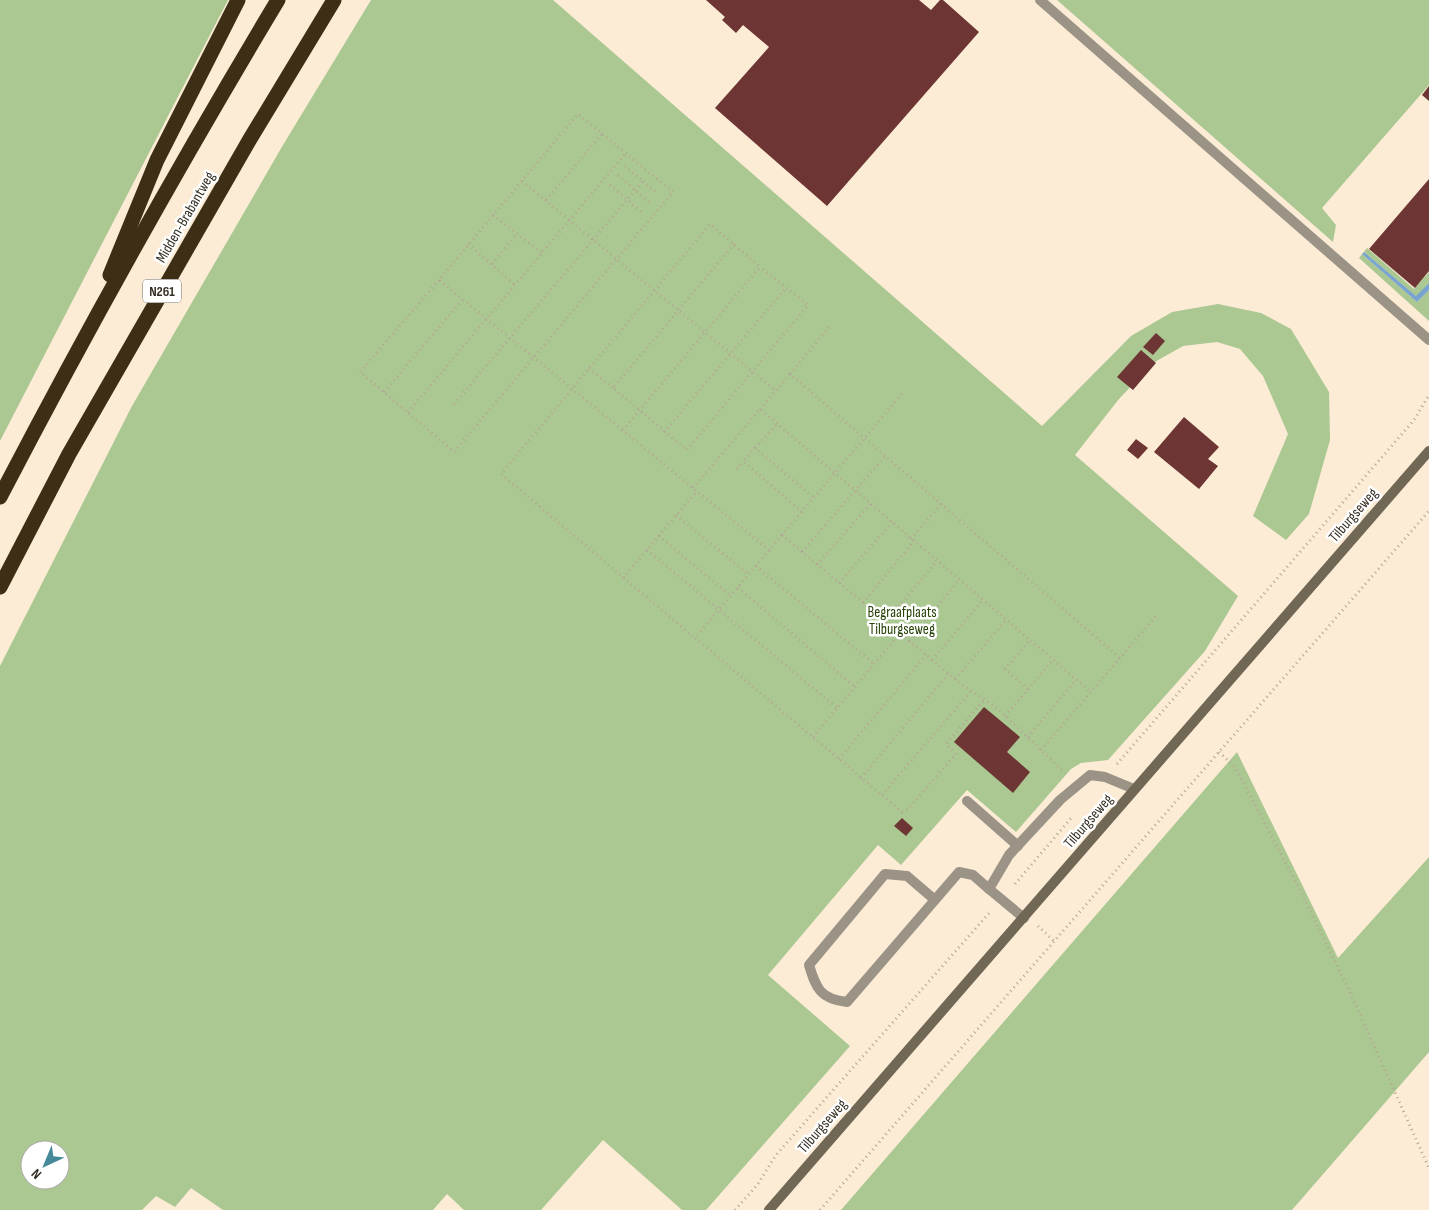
<svg xmlns="http://www.w3.org/2000/svg" width="1429" height="1210" viewBox="0 0 1429 1210" font-family="'Sofia Sans Condensed',sans-serif">
<style>
.green{fill:#abc892;fill-rule:evenodd}
.water{fill:#79a4d0}
.building{fill:#6d3533}
.lines{fill:none;stroke-linecap:round;stroke-linejoin:round}
.path{stroke:#b3a694;stroke-width:3;stroke-dasharray:1 4;stroke-linecap:butt}
.lane{stroke:#9a9386;stroke-width:10}
.secondary{stroke:#716755;stroke-width:10}
.highway{stroke:#3c2f16;stroke-width:15}
.labels{text-anchor:middle;stroke-width:5;stroke-linejoin:round;paint-order:stroke}
.shield{fill:#fff;stroke:#716c64;stroke-width:1}
.shield-label{font-size:14px;font-weight:bold;fill:#342d22}
.street-label{font-size:15px;fill:#342d22;stroke:#fff}
.park-label{font-size:15px;fill:#284106;stroke:#fff}
</style>
<rect width="100%" height="100%" fill="#fcecd5"/>
<g class="green">
<path d="M0,0H228L0,441Z"/>
<path d="M371,0H553L1042,426L1131,336L1172,312L1218,304L1261,313L1291,329L1329,392L1330,440L1309,514L1286,540L1253,516L1288,434L1263,376L1240,349L1217,342L1183,346L1153,363L1119,399L1075,455L1238,596L1205,651L1108,760L1081,763L1071,769L1016,832L967,790L901,865L878,845L768,975L850,1046L706,1210H682L603,1140L541,1210H464L447,1194L433,1210H223L191,1188L175,1207L156,1196L142,1210H0V666L132,406L283,145ZM30,1150H60V1180H30Z"/>
<path d="M1057,0H1429V85L1322,208L1336,225L1333,242Z"/>
<path d="M1367,248L1414,289L1429,272V283L1417,297L1364,252Z"/>
<path d="M1362,254L1417,302L1429,290V321L1359,258Z"/>
<path d="M1237,752L1338,958L1429,857V1052L1292,1210H841Z"/>
</g>
<path class="water" d="M1364,252L1416,296L1429,283V290L1417,302L1362,254Z"/>
<g class="building">
<path d="M706,0H919L931,10L940,0H943L979,32L827,206L715,108L769,47L743,25L736,33L722,20L725,17Z"/>
<path d="M1429,86V101L1422,95Z"/>
<path d="M1429,179V271L1415,288L1369,249Z"/>
<path d="M1156,333L1165,341L1153,355L1143,347Z"/>
<path d="M1141,350L1156,363L1133,390L1117,377Z"/>
<path d="M1184,417L1219,447L1208,459L1218,466L1199,489L1154,452Z"/>
<path d="M1136,439L1148,448L1138,459L1127,450Z"/>
<path d="M984,707L1020,737L1007,752L1030,772L1013,793L954,742Z"/>
<path d="M902,818L913,828L906,836L894,826Z"/>
</g>
<g class="lines">
<g class="path">
<path d="M618,175L651,204"/>
<path d="M522,181L776,391"/>
<path d="M643,181L658,194"/>
<path d="M610,185L643,213"/>
<path d="M546,200L602,134"/>
<path d="M493,215L542,253"/>
<path d="M468,244L515,285"/>
<path d="M734,244L613,388L687,450L808,305L760,267"/>
<path d="M492,264L517,234"/>
<path d="M439,280L360,372L454,452L673,192L578,114L439,280C549,370 659,460 770,551"/>
<path d="M589,368L613,388"/>
<path d="M790,374L831,325"/>
<path d="M384,392L463,299"/>
<path d="M902,394L782,535L961,684L996,707L1065,773"/>
<path d="M454,404L643,181L625,166"/>
<path d="M760,409L790,374L1120,658"/>
<path d="M408,412L626,153"/>
<path d="M623,430L760,267L710,224L501,474L695,638"/>
<path d="M664,432L786,288"/>
<path d="M755,448L777,424"/>
<path d="M737,469L743,461"/>
<path d="M693,488L760,409L1091,692"/>
<path d="M802,512L743,461L755,448L814,498"/>
<path d="M676,515L749,575"/>
<path d="M782,535L695,638L902,812L908,809L956,754L946,744L984,700"/>
<path d="M659,536L731,596"/>
<path d="M911,539L941,504"/>
<path d="M647,550L837,708"/>
<path d="M802,552L885,456"/>
<path d="M817,565L870,504"/>
<path d="M756,566L874,664"/>
<path d="M623,578L697,491"/>
<path d="M839,583L892,522"/>
<path d="M738,588L855,687"/>
<path d="M863,603L914,541"/>
<path d="M886,622L937,561"/>
<path d="M909,641L959,580"/>
<path d="M932,660L983,600"/>
<path d="M955,679L1006,620"/>
<path d="M1028,689L1005,669L1030,640"/>
<path d="M1005,716L1053,660"/>
<path d="M813,737L900,633"/>
<path d="M1028,737L1076,680"/>
<path d="M1041,750L1157,615"/>
<path d="M1219,752L1235,767L1299,888L1347,986L1429,1168"/>
<path d="M839,759L926,655"/>
<path d="M1117,764L1414,420L1429,395"/>
<path d="M861,778L948,674"/>
<path d="M882,795L971,691"/>
<path d="M1015,884L1072,817"/>
<path d="M1038,926L1054,941"/>
<path d="M735,1210L758,1184L776,1155L991,911"/>
<path d="M820,1210L1429,511"/>
</g>
<g class="lane">
<path d="M1040,0L1429,340"/>
<path d="M967,801L1018,846"/>
<path d="M935,900L907,876L885,874L809,965C816,988 820,999 847,1002L959,872L973,875L989,889"/>
<path d="M1024,918L989,889L1009,855L1060,800L1090,775L1105,777L1134,789"/>
</g>
<path class="secondary" d="M769,1210L1429,451"/>
<g class="highway">
<path d="M110,275L157,160L238,0"/>
<path d="M0,497C88,328 180,163 278,0"/>
<path d="M0,587L69,454L250,139L334,0"/>
</g>
</g>
<g class="labels">
<rect class="shield" x="143" y="279.5" width="38" height="23" rx="4"/>
<g class="shield-label">
<text x="162" y="296">N261</text>
</g>
<g class="street-label">
<text transform="translate(185 217) rotate(-60)" y="5">Midden-Brabantweg</text>
<text transform="translate(1353 515) rotate(-49)" y="5">Tilburgseweg</text>
<text transform="translate(1088 821) rotate(-49)" y="5">Tilburgseweg</text>
<text transform="translate(822 1126) rotate(-49)" y="5">Tilburgseweg</text>
</g>
<g class="park-label">
<text x="902" y="617">Begraafplaats<tspan x="902" dy="17">Tilburgseweg</tspan></text>
</g>
</g>
<g transform="translate(45 1165) rotate(224)"><circle r="24" fill="#ffffff" stroke="#aeaba7"/>
<path d="M0-4L9 19L0 12L-9 19Z" fill="#468999"/>
<text y="-8" font-size="14" font-weight="bold" text-anchor="middle" fill="#342d22">N</text>
</g>
</svg>
